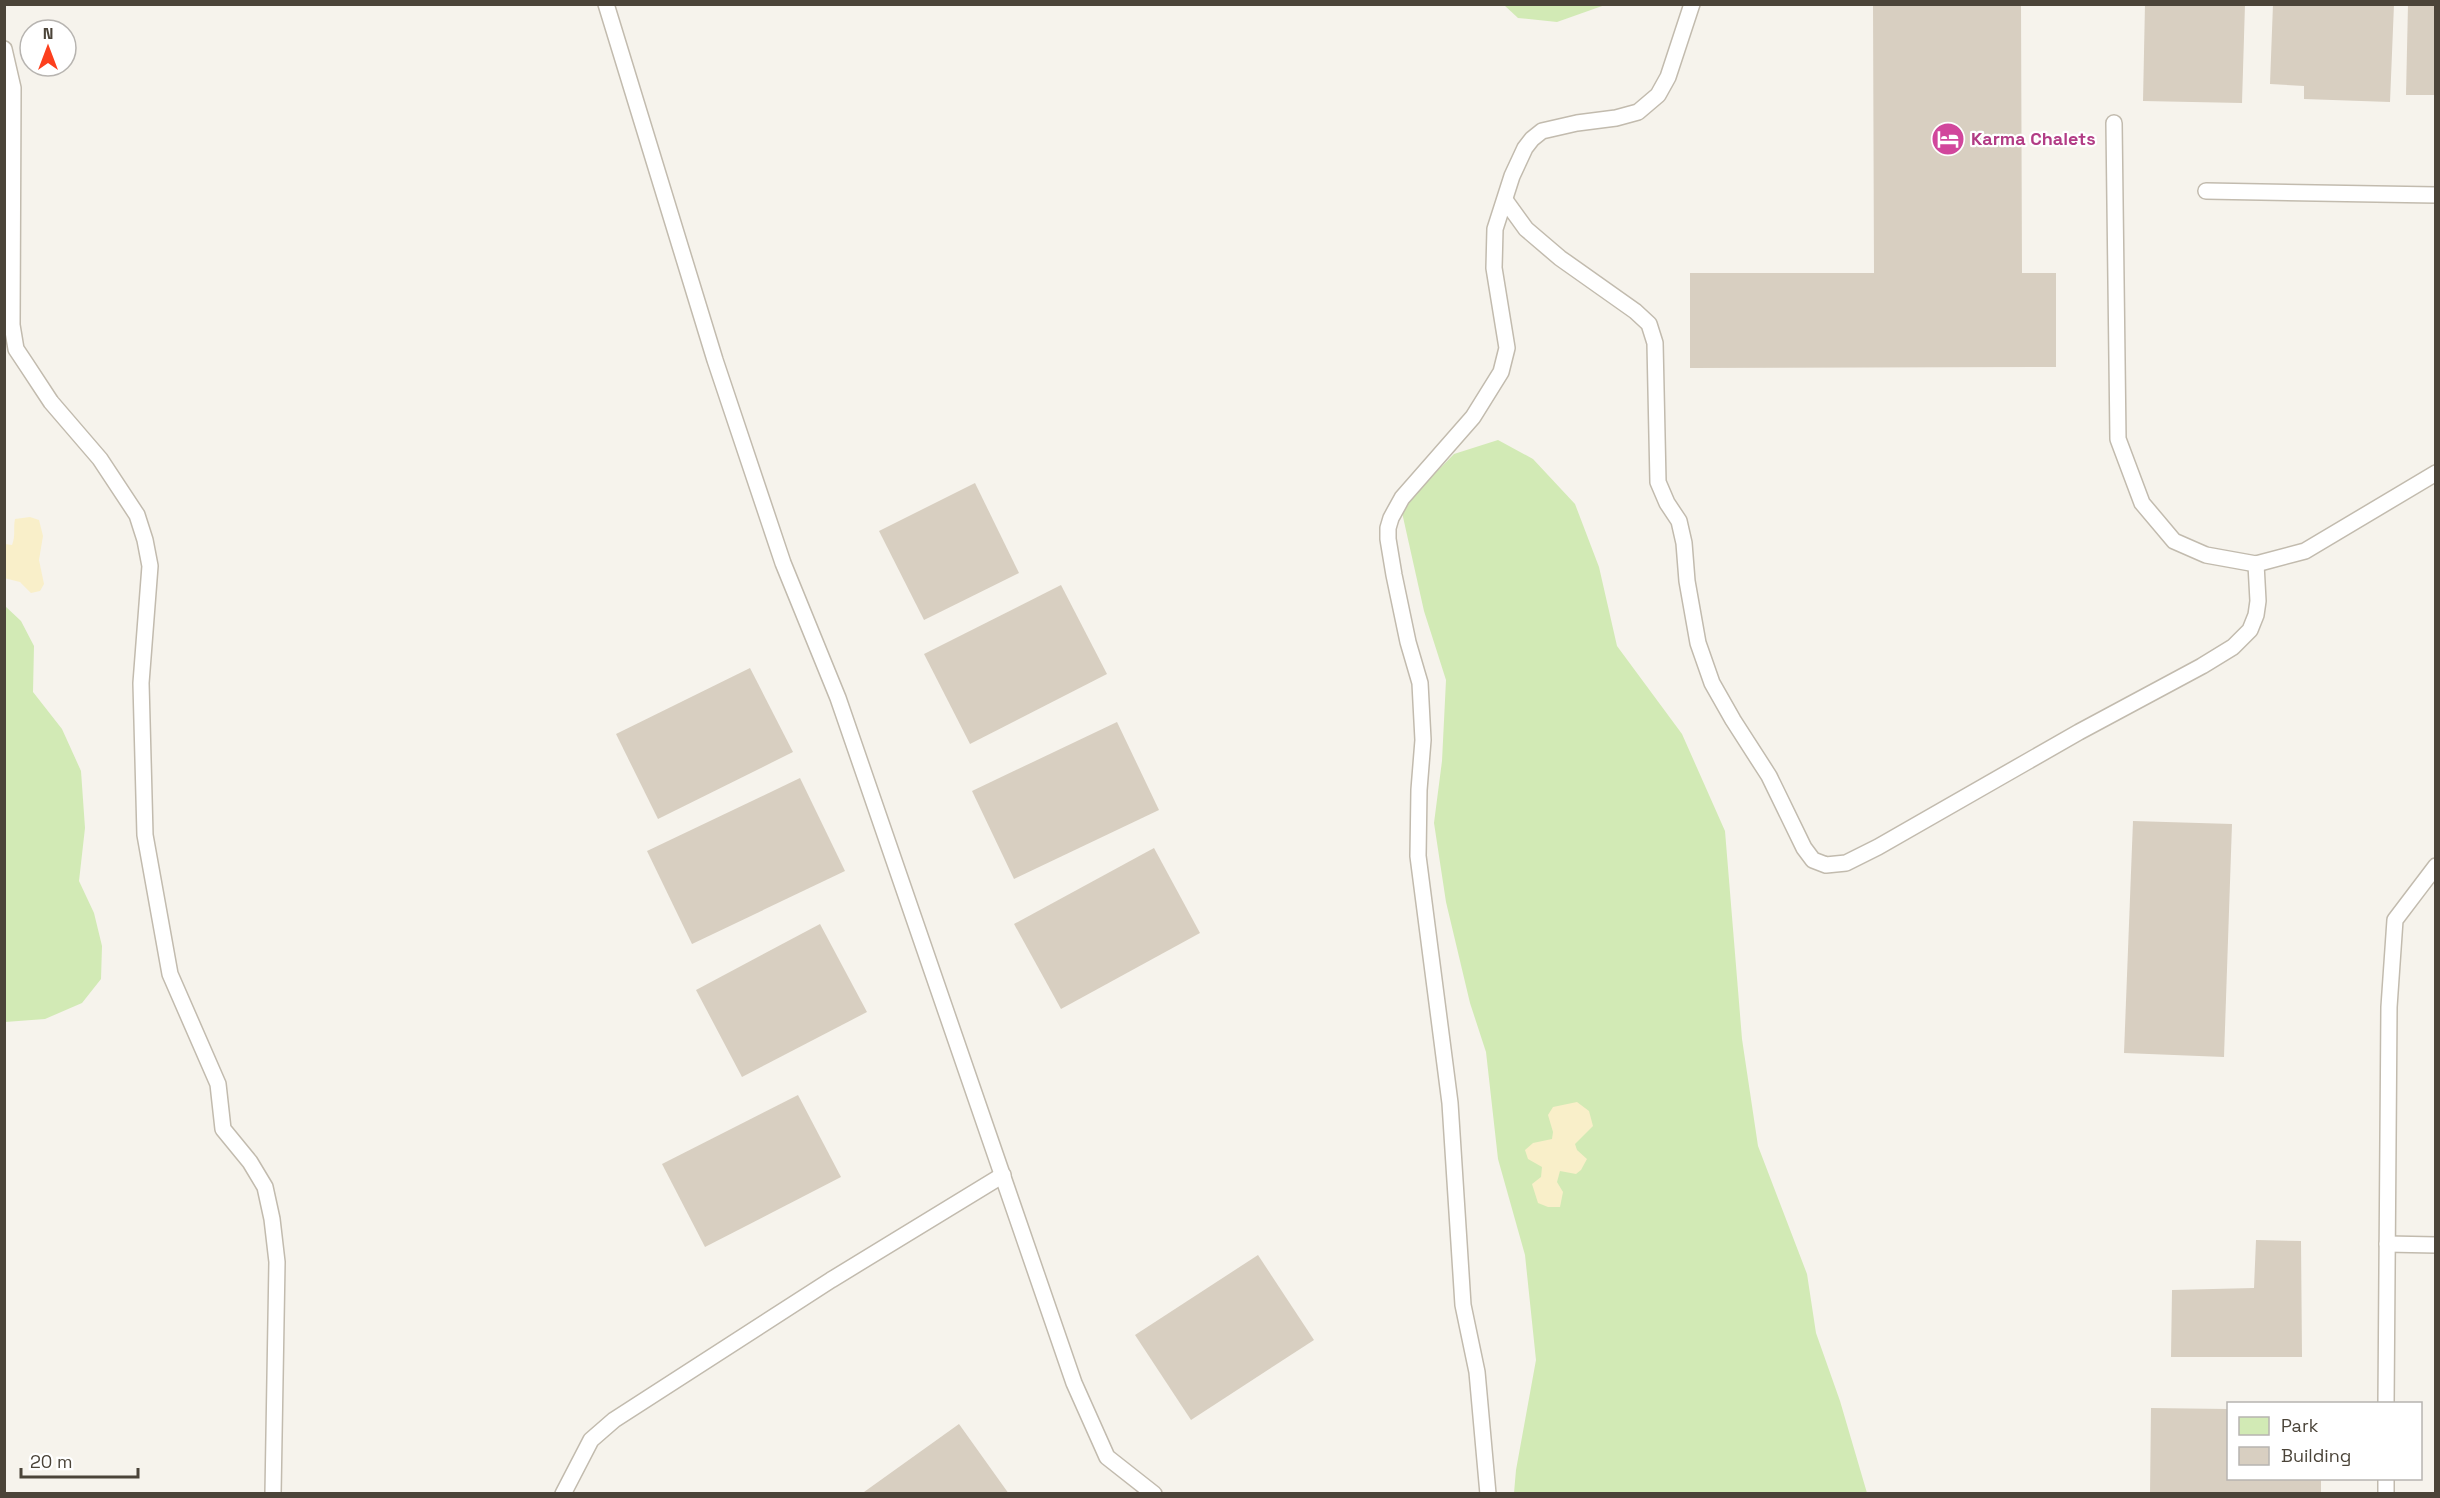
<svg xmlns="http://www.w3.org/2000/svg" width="2440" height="1498" viewBox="0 0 2440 1498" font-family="'Space Grotesk',sans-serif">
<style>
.green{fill:#d2eab5}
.sand{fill:#f9efc9}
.building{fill:#d8cfc1}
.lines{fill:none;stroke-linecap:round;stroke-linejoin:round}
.lane-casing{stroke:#c2bbae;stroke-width:18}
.lane{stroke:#fff;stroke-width:15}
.labels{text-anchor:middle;stroke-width:4.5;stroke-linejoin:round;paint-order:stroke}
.hotel-label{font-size:18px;font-weight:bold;fill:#b23c85;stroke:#fff;text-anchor:start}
</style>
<rect width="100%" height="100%" fill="#f6f3ec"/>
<g class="green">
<path d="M1504,5H1605L1557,22L1518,18Z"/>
<path d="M1498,440L1533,459L1575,504L1599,567L1617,646L1682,734L1725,831L1742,1039L1758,1146L1807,1274L1816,1333L1840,1401L1867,1493H1514L1516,1470L1536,1360L1525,1255L1498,1159L1486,1052L1470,1003L1446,902L1434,823L1442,761L1446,680L1424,611L1401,508L1454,454Z"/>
<path d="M5,606L21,621L34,646L33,692L62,729L81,771L85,828L79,881L94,913L102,946L101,979L82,1003L45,1019L5,1022Z"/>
</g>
<g class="sand">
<path d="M30,517L39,520L43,536L39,560L44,584L40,591L31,593L20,582L4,578L5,544L12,545C16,535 13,529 15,519Z"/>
<path d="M1577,1102L1589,1111L1593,1126L1575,1144L1577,1150L1587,1159L1581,1170L1576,1174L1560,1171L1557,1182L1563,1192L1560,1207H1548L1538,1203L1532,1184L1541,1177L1542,1167L1528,1159L1525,1150L1533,1143L1552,1139L1553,1132L1548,1115L1553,1107Z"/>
</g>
<g class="building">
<path d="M1873,4H2021L2022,273H2056V367L1690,368V273H1874Z"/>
<path d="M2145,4H2245L2242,103L2143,101Z"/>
<path d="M2273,4H2394L2390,102L2304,99V86L2270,84Z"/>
<path d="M2408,4H2436V95H2406Z"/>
<path d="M975,483L1019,573L924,620L879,531Z"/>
<path d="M1061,585L1107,674L970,744L924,654Z"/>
<path d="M750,668L793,752L658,819L616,734Z"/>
<path d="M1117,722L1159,810L1014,879L972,791Z"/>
<path d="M800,778L845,871L692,944L647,851Z"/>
<path d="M2133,821L2232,824L2224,1057L2124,1053Z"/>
<path d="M1154,848L1200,933L1061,1009L1014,924Z"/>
<path d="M820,924L867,1012L742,1077L696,990Z"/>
<path d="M798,1095L841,1177L705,1247L662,1164Z"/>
<path d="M2256,1240L2301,1241L2302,1357H2171L2172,1290L2254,1288Z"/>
<path d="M1258,1255L1314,1340L1191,1420L1135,1335Z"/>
<path d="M2151,1408L2228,1409V1478H2321V1494H2150Z"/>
<path d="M959,1424L1009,1494H865L864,1492Z"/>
</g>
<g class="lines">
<g class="lane-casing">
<g id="lane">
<path d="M606,4L715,360L783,563L838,698L1074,1383L1107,1457L1154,1494"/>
<path d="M4,49L13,88L12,325L16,349L26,364L51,402L100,459L137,515L145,540L150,566L141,683L145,835L170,974L218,1084L223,1129L250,1162L265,1187L272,1219L277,1262L273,1494"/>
<path d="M2114,123L2118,439L2142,503L2174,541L2206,555L2256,564L2305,551L2436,473"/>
<path d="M2206,191L2436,195"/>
<path d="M1505,200L1526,229L1560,258L1635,311L1649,324L1655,343L1658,482L1667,503L1679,521L1684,543L1687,581L1698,643L1712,683L1733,720L1769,776L1804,848L1813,860L1826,865L1846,863L1878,847L2079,732L2202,666L2233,647L2250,630L2256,615L2258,601L2256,564"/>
<path d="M2387,1244L2436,1245"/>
<path d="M2386,1404L2389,1007L2395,920L2436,866"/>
<path d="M563,1494L591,1440L614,1420L831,1280L1003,1175"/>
<path d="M1488,1494L1477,1372L1463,1305L1450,1103L1418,856L1419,790L1423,740L1420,683L1408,642L1394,575L1388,539V528L1391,518L1402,498L1473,417L1501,372L1507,348L1494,268L1495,229L1512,176L1525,148L1532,139L1542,131L1577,123L1616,118L1638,112L1658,95L1668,77L1692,4"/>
<path d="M2386,1494V1478"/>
</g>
</g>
<use href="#lane" class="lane"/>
</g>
<defs>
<g id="hotel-disc" transform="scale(1.725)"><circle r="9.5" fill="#d1479c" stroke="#fff"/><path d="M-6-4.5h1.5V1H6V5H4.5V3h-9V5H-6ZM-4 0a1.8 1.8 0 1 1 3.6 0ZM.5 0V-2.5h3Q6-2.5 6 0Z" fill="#fff"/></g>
</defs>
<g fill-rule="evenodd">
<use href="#hotel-disc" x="1948" y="139"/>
</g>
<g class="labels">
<g class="hotel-label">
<text x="1971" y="145">Karma Chalets</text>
</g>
</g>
<rect width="2440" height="1498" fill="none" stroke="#4b4439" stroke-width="12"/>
<rect x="2227" y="1402" width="195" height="78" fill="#ffffff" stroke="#b7b4b0" stroke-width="1.5"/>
<rect x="2239" y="1417" width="30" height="18" fill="#d2eab5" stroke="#b7b4b0" stroke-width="1.5"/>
<text x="2281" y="1432" font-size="18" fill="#4b4439">Park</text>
<rect x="2239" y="1447" width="30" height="18" fill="#d8cfc1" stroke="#b7b4b0" stroke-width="1.5"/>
<text x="2281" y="1462" font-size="18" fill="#4b4439">Building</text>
<g transform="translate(48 48)"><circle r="28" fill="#ffffff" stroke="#b7b4b0" stroke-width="1.5"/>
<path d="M0-4.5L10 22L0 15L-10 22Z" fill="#fc3f1d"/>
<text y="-9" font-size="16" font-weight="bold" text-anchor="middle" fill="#4b4439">N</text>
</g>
<path d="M21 1468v9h117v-9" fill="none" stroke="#4b4439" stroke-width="3"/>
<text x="30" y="1468" font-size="18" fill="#4b4439" stroke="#ffffff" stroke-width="4.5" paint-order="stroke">20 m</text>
</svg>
